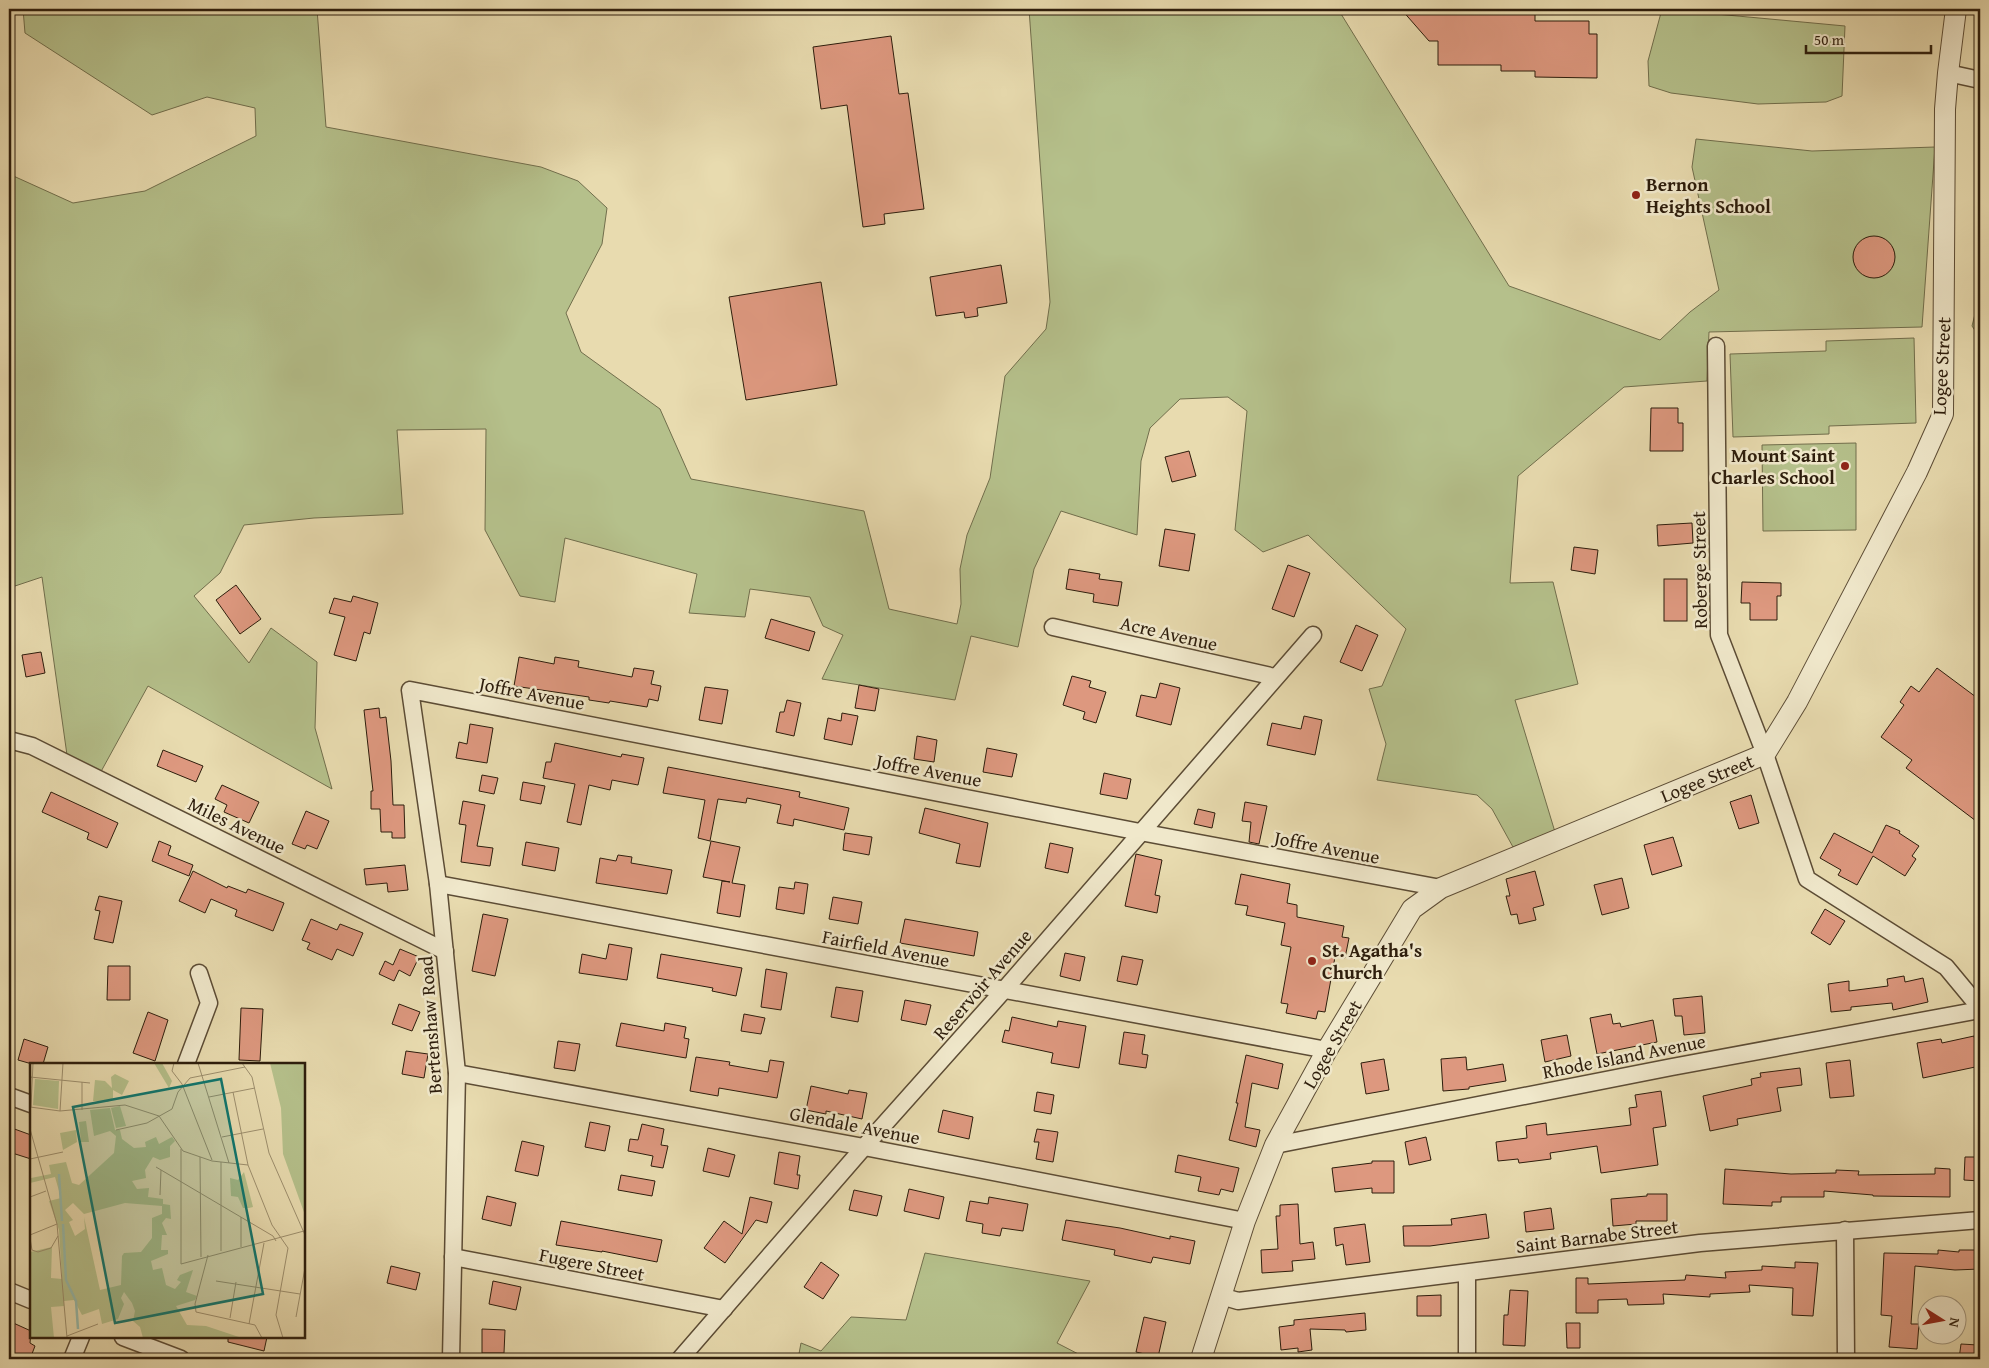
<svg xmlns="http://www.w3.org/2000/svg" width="1989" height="1368" viewBox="0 0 1989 1368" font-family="'Gentium Book Plus',serif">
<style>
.green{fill:#b5c08b;stroke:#716e4c}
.building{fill:#dd987f;stroke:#2d1d0c}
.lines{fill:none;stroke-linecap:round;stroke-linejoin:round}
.minor-casing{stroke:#5c4c35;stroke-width:19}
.tertiary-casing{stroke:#5c4c35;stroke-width:22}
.minor{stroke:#f0e8cb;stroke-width:16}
.tertiary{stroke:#f0e8cb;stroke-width:20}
.poi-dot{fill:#8f2418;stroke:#f0e8cb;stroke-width:2}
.labels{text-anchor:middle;stroke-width:5;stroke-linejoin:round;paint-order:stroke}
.poi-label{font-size:19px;font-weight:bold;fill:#2d1d0c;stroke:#f0e8cb;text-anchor:start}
.street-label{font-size:19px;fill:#2d1d0c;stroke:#f0e8cb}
.inset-river{fill:none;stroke:#97bbac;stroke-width:2.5}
.inset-road{fill:none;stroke:#9d8f6e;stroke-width:1}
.view{fill:#0f766e;fill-opacity:0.15;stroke:#0f766e;stroke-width:2.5}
.inset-edge{fill:none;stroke:#2d1d0c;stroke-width:2.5}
</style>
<rect width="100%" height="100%" fill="#e8dbaf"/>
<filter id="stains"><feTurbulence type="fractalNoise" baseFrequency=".004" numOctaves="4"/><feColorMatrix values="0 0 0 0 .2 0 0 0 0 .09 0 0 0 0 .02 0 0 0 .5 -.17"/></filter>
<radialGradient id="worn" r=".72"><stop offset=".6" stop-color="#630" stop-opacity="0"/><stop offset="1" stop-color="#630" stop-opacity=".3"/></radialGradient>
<g class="green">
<path d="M23,9H317L326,127L541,167L578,181L607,208L602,244L566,313L581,352L660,409L691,479L864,511L889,609L957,624L961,604L960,569L967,535L990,478L1005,376L1046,329L1050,302L1029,9H1338L1509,286L1660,340L1690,312L1719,290L1692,167L1696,139L1812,151L1935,147L1922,327L1709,332L1707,381L1624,387L1518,476L1510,583L1553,582L1578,684L1515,700L1555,832L1513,847L1492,809L1477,795L1377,780L1386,744L1369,689L1382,686L1406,629L1308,535L1263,552L1235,530L1247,411L1228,397L1180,399L1150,428L1141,461L1137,535L1061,511L1034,569L1018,647L971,636L955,700L822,679L843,635L823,626L810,597L750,589L745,617L689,613L697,574L565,538L555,602L520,596L485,530L486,429L397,430L403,514L314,518L244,525L220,573L194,596L249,663L271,628L317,662L315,728L332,789L148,686L98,777L67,755L42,577L9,588V174L73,203L145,191L256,136L255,108L207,97L152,115L25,33Z"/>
<path d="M1662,9L1845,26L1842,96L1826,102L1758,104L1671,93L1649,86L1648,61Z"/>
<path d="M1980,294V338L1972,326Z"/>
<path d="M1914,338L1916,423L1829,426V434L1733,437L1730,354L1826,351V341Z"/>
<path d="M1856,443V530L1763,531L1762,445Z"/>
<path d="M925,1253L1090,1281L1057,1343L1088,1359H798L801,1343L821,1351L851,1317L906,1320Z"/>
</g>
<g class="building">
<path d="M1401,9H1535V21H1589V34H1597V78L1535,77V71H1501V65H1438V41H1429Z"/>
<path d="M891,36L899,94L908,93L924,209L884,214L885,224L863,227L847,105L821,109L813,47Z"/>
<circle cx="1874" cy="257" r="21"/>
<path d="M1001,265L1007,303L977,308L978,316L965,318L964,312L936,316L930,277Z"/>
<path d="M821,282L837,385L746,400L729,297Z"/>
<path d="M1651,408H1678V423H1683V451H1650Z"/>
<path d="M1189,451L1196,476L1172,482L1165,457Z"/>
<path d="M1692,523L1693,543L1658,546L1657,525Z"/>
<path d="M1165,529L1195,534L1189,571L1159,566Z"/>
<path d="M1574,547L1598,550L1595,574L1571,570Z"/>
<path d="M1288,565L1310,573L1294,617L1272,609Z"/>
<path d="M1069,569L1100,574L1099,579L1122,582L1118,606L1093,602L1094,594L1066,589Z"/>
<rect x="1664" y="579" width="23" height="42"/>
<path d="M1742,582L1781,583V596H1777V620H1750V603H1741Z"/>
<path d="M236,585L261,619L240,634L216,600Z"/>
<path d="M353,596L378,603L370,634L364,632L356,661L334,655L345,617L329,613L334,598L351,602Z"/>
<path d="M771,619L815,632L809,651L765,638Z"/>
<path d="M1356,625L1378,635L1362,671L1340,662Z"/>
<path d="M41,652L45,673L26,677L22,655Z"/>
<path d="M519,657L554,664L555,657L579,661L578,667L632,677L634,668L654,671L651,684L661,686L658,701L649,699L647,707L610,701L609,703L589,700V697L514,686Z"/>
<path d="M1937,668L1980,700V824L1906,768L1912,760L1881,737L1904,705L1900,702L1911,686L1919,692Z"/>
<path d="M1072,676L1091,681L1089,687L1106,692L1096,723L1083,719L1085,712L1063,705Z"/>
<path d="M1160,683L1180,688L1171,725L1136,716L1141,695L1156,698Z"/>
<path d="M859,685L879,689L875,711L855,708Z"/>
<path d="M705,687L728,690L722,724L699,720Z"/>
<path d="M787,700L801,703L794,736L776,732L780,712H784Z"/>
<path d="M379,708L380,718L386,717L391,761L393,805H404L405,838H392V832H381L380,809H371V791H373L364,710Z"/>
<path d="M842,713L858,716L852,745L824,739L828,718L841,721Z"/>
<path d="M1304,716L1322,720L1315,755L1267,745L1272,723L1301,729Z"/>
<path d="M470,724L493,728L487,763L456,758L459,742L467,744Z"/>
<path d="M917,736L937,740L934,762L914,759Z"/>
<path d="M555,743L621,757L622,754L644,758L638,785L612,780L610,790L589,785L581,825L567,822L575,784L543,778L546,762H551Z"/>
<path d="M987,748L1017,754L1012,777L983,772Z"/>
<path d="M163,750L203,766L196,782L157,766Z"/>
<path d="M668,767L800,792L799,797L849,808L844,830L794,819L793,826L777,823L781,805L747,798L746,803L718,799L710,841L698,838L705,800L663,793Z"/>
<path d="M1104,773L1131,779L1127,799L1100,794Z"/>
<path d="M482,775L498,778L494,794L479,791Z"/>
<path d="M523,782L545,786L541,804L520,800Z"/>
<path d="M222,785L259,802L249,823L224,812L227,805L215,799Z"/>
<path d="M51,792L118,823L107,848L87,839L89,833L42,812Z"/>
<path d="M1751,795L1759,823L1739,829L1730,802Z"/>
<path d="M463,801L485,805L477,846L493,848L490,866L461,862L466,825L459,824Z"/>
<path d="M1245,802L1267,806L1259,844L1249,842L1251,822L1242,821Z"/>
<path d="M925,808L988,823L980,867L956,863L960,844L919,833Z"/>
<path d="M1198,809L1215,813L1212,828L1194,824Z"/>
<path d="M306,811L329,821L317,849L307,845L305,849L292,844Z"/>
<path d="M1886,825L1900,831L1899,833L1919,846L1912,856L1916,859L1905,876L1873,856L1857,885L1838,875L1841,870L1820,858L1834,833L1872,853Z"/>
<path d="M845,833L872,837L869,855L843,850Z"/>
<path d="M1673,837L1682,866L1652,875L1644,845Z"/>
<path d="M159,841L171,846L168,855L193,865L189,876L152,861Z"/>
<path d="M711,841L740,847L732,883L745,885L740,917L717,913L722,881L730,882L703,877Z"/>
<path d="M526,842L559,848L555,871L522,865Z"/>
<path d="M1050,843L1073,848L1068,873L1045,868Z"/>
<path d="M1136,854L1162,860L1155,895L1160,896L1157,913L1125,906Z"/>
<path d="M618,855L632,857L631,863L672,870L667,894L596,883L600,858L616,861Z"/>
<path d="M405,865L408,890L388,892L387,883L366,885L364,869Z"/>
<path d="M193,871L227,888L228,886L246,893L248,889L284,903L273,931L235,916L237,910L211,899L205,913L179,901Z"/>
<path d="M1535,871L1544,905L1533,908L1536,920L1519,924L1517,914L1511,915L1506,896H1510L1506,879Z"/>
<path d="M1241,874L1290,884L1287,903L1297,905V917L1344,926L1342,937L1349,938L1345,958L1335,957L1325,1012L1318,1011L1316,1019L1286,1013L1288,1004L1281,1003L1291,947L1281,945L1285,923L1246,915L1248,906L1235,904Z"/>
<path d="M1622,878L1629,908L1602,915L1594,885Z"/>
<path d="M795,882L808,884L804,914L776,909L779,887L794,889Z"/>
<path d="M99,896L122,901L113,943L94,939L100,911L95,910Z"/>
<path d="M833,897L862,902L858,924L829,919Z"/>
<path d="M1825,909L1845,921L1830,945L1811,933Z"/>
<path d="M483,914L508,919L495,976L472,971Z"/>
<path d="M311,919L337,930L340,924L363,933L353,956L337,949L332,960L307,949L310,943L302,940Z"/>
<path d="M905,919L978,932L974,956L900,943Z"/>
<path d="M609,944L632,948L627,980L579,973L582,954L606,959Z"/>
<path d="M400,949L419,957L410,976L399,970L394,981L379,974L385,961L393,965Z"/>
<path d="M1065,953L1085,957L1080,981L1060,976Z"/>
<path d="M661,954L742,968L736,996L712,991L713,988L657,978Z"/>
<path d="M1122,956L1143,960L1137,985L1117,981Z"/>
<path d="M108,966H130V1000H107Z"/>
<path d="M766,969L787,973L781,1010L761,1007Z"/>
<path d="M1904,976L1905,982L1923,978L1928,1002L1893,1010L1892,1003L1851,1007V1010L1831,1012L1828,984L1849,981V991L1888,986L1887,979Z"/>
<path d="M836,987L863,991L858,1022L831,1017Z"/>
<path d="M1702,996L1705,1033L1684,1035L1682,1016H1675L1673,999Z"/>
<path d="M905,1000L931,1005L926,1025L901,1020Z"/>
<path d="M399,1004L420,1012L412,1031L392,1024Z"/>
<path d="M241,1008L263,1009L260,1061L239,1060Z"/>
<path d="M148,1012L168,1020L155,1061L133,1053Z"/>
<path d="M744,1014L765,1018L761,1034L741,1031Z"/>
<path d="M1611,1014L1613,1024L1620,1023L1621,1027L1653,1020L1657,1042L1597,1054L1590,1018Z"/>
<path d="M1012,1017L1057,1027L1058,1021L1086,1026L1079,1068L1051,1063L1053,1053L1002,1042L1005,1030L1009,1031Z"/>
<path d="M621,1023L664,1031L665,1023L686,1027L684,1038L689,1039L686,1058L616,1046Z"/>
<path d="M1124,1032L1145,1035L1142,1054L1148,1055L1146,1068L1119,1064Z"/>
<path d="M1567,1035L1571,1056L1545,1062L1541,1040Z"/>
<path d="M1974,1036L1980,1066L1923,1078L1917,1043L1941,1039L1942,1043Z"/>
<path d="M24,1039L48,1047L43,1064H32L18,1060Z"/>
<path d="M558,1041L580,1044L575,1071L554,1068Z"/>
<path d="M406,1051L428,1054L424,1078L402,1074Z"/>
<path d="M1246,1055L1283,1064L1278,1089L1252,1083L1245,1127L1260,1130L1256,1147L1229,1140L1238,1103H1236Z"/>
<path d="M696,1057L730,1062L729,1065L768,1072L770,1060L784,1062L777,1098L719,1088L718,1096L690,1091Z"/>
<path d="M1466,1057L1467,1070L1503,1064L1506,1081L1469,1087V1089L1443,1091L1441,1059Z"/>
<path d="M1384,1059L1389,1090L1366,1094L1361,1063Z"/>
<path d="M1850,1060L1854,1096L1830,1098L1826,1063Z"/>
<path d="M1800,1068L1802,1085L1777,1088L1781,1111L1737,1119L1738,1125L1710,1131L1703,1096L1752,1085L1751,1079L1761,1077L1760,1073Z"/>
<path d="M811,1086L848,1094L849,1090L867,1093L862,1119L826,1111V1114L806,1110Z"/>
<path d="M1661,1091L1666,1126L1653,1128L1658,1165L1601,1173L1597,1146L1550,1153L1551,1159L1519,1163L1518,1159L1498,1161L1496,1142L1527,1138L1526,1126L1546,1123L1547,1135L1631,1125L1629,1108L1637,1107L1635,1095Z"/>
<path d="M1037,1092L1054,1095L1051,1114L1034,1111Z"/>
<path d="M943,1110L973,1117L969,1139L938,1132Z"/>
<path d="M590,1122L610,1126L605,1151L585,1147Z"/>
<path d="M642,1124L664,1129L661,1145L668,1146L663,1168L651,1166L653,1156L628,1151L630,1139L638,1140Z"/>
<path d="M9,1127L31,1135V1159L9,1152Z"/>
<path d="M1037,1129L1058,1132L1053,1162L1036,1159L1039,1142H1034Z"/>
<path d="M1426,1137L1431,1160L1409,1165L1405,1142Z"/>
<path d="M522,1141L544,1146L538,1176L515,1171Z"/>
<path d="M708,1148L735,1155L729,1177L703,1171Z"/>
<path d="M779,1152L800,1156L797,1175H800L798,1189L774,1184Z"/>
<path d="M1178,1155L1239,1168L1233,1192L1221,1189L1219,1195L1198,1191L1201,1177L1175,1172Z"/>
<path d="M1965,1157H1980V1181L1964,1180Z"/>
<path d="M1372,1161H1394V1193H1372V1188L1335,1192L1332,1168L1372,1163Z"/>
<path d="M1935,1168L1950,1169V1197L1873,1196V1195L1824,1191V1197H1781V1202H1772V1206L1723,1204L1725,1169L1791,1174L1836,1173V1170L1859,1171L1858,1175L1935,1174Z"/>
<path d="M621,1175L655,1181L652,1196L618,1190Z"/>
<path d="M909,1189L944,1197L939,1219L904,1211Z"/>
<path d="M854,1190L882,1196L877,1216L849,1210Z"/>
<path d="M1647,1194H1667V1221H1636V1224L1613,1226L1611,1199L1647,1196Z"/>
<path d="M487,1196L516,1203L511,1226L482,1219Z"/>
<path d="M750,1197L772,1202L767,1223L756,1220L725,1263L704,1248L724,1221L742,1234Z"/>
<path d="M989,1197L1028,1204L1023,1231L1002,1228L1000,1236L982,1233L983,1224L966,1221L970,1201L988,1204Z"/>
<path d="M1298,1204L1300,1244L1313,1242L1315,1259L1292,1261L1293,1271L1262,1273L1261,1250L1278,1249L1276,1216H1280V1205Z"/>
<path d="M1551,1208L1554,1229L1526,1232L1524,1212Z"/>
<path d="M1486,1214L1489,1238L1430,1246H1404L1403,1226L1452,1225L1451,1219Z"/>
<path d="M1066,1220L1120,1228L1170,1239V1236L1195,1241L1190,1264L1153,1257L1151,1263L1114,1255L1115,1250L1062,1240Z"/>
<path d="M561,1221L662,1240L657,1262L602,1251V1252L556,1245Z"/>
<path d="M1365,1224L1370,1262L1346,1265L1343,1244L1336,1246L1334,1228Z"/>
<path d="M1938,1250L1959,1252V1250H1980V1269L1955,1270L1915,1266L1911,1324H1919L1917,1349L1889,1347L1892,1316L1881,1315L1884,1253L1938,1254Z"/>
<path d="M821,1262L839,1275L823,1299L804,1287Z"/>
<path d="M1795,1262L1818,1263L1813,1316L1792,1315L1793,1288L1749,1285L1750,1292L1710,1294V1297L1663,1294L1664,1304L1628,1305L1627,1299L1598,1300V1313H1576V1278H1588V1284L1685,1280L1686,1275L1726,1278L1725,1272L1762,1270V1266L1795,1268Z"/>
<path d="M391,1266L420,1273L416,1290L387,1283Z"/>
<path d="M493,1281L521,1287L516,1310L489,1304Z"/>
<path d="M1510,1290L1528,1291L1525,1346L1503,1345L1504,1315H1508Z"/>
<path d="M1441,1295V1316H1417V1296Z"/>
<path d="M1365,1313L1366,1330L1346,1332L1345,1330L1310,1329L1312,1350L1298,1352V1348L1281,1350L1279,1327L1294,1325V1320Z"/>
<path d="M1144,1317L1166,1322L1158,1357L1136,1352Z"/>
<path d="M9,1321L31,1331L30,1343L35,1346L30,1359H14L9,1357Z"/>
<path d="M1566,1323H1580V1348H1567Z"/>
<path d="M482,1329L505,1330L504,1353H482Z"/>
<path d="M228,1337H267L264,1351L228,1342Z"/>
<path d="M1961,1344L1978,1345L1976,1359H1959Z"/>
</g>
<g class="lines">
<g class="minor-casing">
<g id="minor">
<path d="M1948,73L1980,80"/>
<path d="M1716,346L1719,635L1765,754L1807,879L1946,967L1980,1008"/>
<path d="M1053,627L1275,677"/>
<path d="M9,740L32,746L445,951"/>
<path d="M438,884L1327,1050"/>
<path d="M186,1064L209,1003L199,973"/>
<path d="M457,1073L864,1147L1245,1221"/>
<path d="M9,1096L31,1104"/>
<path d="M1275,1145L1672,1067L1980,1010"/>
<path d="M1845,1230L1846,1359"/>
<path d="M453,1257L724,1309"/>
<path d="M1467,1273V1359"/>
<path d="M9,1291L31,1300"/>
<path d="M1221,1296L1238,1301L1700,1243L1980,1220"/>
<path d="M123,1337L181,1359"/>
<path d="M72,1359L81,1337"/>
<path d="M451,1359L457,1073L438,884L410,690L1140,832L1441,888"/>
<path d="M680,1359L864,1147L1004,990L1313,635"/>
</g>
</g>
<g class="tertiary-casing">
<path id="tertiary" d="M1201,1359L1245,1221L1275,1145L1327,1050L1412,909L1441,888L1765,754L1797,702L1917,472L1943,414L1945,109L1948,73L1956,9"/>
</g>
<use href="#minor" class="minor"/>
<use href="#tertiary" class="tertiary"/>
</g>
<g class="poi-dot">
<circle cx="1636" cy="195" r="5"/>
<circle cx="1845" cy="466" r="5"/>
<circle cx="1312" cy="961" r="5"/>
</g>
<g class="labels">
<g class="poi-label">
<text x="1646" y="191">Bernon<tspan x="1646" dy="22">Heights School</tspan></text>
<text x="1835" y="462" text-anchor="end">Mount Saint<tspan x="1835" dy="22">Charles School</tspan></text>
<text x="1322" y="957">St. Agatha's<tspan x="1322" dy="22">Church</tspan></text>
</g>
<g class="street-label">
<text transform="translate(1941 366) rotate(-87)" y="7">Logee Street</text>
<text transform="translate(1699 570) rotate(-91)" y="7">Roberge Street</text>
<text transform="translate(1169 633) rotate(13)" y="7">Acre Avenue</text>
<text transform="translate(532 693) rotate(11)" y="7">Joffre Avenue</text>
<text transform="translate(929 770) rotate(11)" y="7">Joffre Avenue</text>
<text transform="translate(1707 778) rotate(-22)" y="7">Logee Street</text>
<text transform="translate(237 825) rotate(26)" y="7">Miles Avenue</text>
<text transform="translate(1327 847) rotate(11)" y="7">Joffre Avenue</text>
<text transform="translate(886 948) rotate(11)" y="7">Fairfield Avenue</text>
<text transform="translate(982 984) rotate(-49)" y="7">Reservoir Avenue</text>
<text transform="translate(430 1025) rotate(-94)" y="7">Bertenshaw Road</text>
<text transform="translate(1332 1044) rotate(-60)" y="7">Logee Street</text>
<text transform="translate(1624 1056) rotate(-11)" y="7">Rhode Island Avenue</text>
<text transform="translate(855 1125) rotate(11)" y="7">Glendale Avenue</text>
<text transform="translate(1597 1236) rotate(-7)" y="7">Saint Barnabe Street</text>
<text transform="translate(592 1264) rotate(11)" y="7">Fugere Street</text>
</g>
</g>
<g transform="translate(30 1063)">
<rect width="275" height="275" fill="#e8dbaf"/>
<path d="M124,0H132L142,18L139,25ZM240,0H275V152L253,91L251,45ZM85,11L99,18L92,32L83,27V35L78,39L63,38L65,17L75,18L82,25L81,14ZM5,16L29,18L28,46L3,42ZM90,43L96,63L86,65L81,45ZM80,45L85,67H90L92,76L104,85L116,84L115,79L126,74L129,81L142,74L145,78L140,83V94L130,97L123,94L115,107L116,115L102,118L107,126L119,125L118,134L133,136V141L140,142L141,156L136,155L132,160L137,172H132L131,187H138V191L121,198L123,207L132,205L136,222L145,226L151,219L147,217L150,212L163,207L156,229L167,233L165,237L146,243L157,262L176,263L212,275H113L110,264L103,258L105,248L102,240L94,229L91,235L94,241L88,256L72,261L69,246L52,252L44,237L34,238V243L21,244L24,275H0V189L22,184L21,215L32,216L29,167L19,138L31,135L25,114L0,120V111L1,115L21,111L19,102L36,99L42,120L49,122L84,90L86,73L80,68L64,73L60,47ZM43,140L54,151L95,140L132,143V151L122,155V175L111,189L94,190L92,193L91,222L70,227L54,154L55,166L45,173L39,159L43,157L35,147ZM56,58L59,79H51L49,59ZM46,67L47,79L33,87L30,70ZM214,109L223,144L219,145H213L208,134L201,133L200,115L208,117Z" fill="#b5c08b" fill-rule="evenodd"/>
<path class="inset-river" d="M29,111L32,158M33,161L36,217L46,238L48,266"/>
<path class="inset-road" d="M144,0L142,8L152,21L182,97M168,0L199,100M212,0L222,14L239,90L275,172M0,14L60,20M203,29L218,102M179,34L225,25M0,44L30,48L95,42L129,53L153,88L182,98L218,102L242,162L258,185L246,252L253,275M1,44L3,0M52,47V19M30,48L33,0M0,66L27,161L37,275M86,67L117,60L142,46L148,29L160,15L215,4M192,74L233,66M151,86V201L274,168M170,94L171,194M0,96L33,89M191,99V188M126,104L243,173L246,178M130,132L131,107M0,134L16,128M211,154V184M0,172L27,161M0,175L2,187L8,189L21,185L28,173M178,192L165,241L166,249L225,262L232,275M186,218L270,231M266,254L275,205M200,255L206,219M219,261L234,180M37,273L68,261"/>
<path class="view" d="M191,16L233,231L85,260L43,44Z"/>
<rect width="275" height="275" class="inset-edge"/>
</g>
<rect width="1989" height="1368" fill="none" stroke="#e8dbaf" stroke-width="30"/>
<rect x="10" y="10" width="1969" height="1348" fill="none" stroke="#2d1d0c" stroke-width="2.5"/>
<rect x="15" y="15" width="1959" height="1338" fill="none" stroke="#2d1d0c"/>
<g transform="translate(1942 1320) rotate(101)"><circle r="24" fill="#f0e8cb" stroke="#a2977f"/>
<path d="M0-4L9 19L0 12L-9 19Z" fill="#8f2418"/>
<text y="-8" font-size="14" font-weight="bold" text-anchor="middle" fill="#2d1d0c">N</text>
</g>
<path d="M1806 45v8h125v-8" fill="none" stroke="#2d1d0c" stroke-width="2.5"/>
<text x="1814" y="45" font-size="15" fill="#2d1d0c" stroke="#f0e8cb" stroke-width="4" paint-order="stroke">50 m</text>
<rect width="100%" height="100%" filter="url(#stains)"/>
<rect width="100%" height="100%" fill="url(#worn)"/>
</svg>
